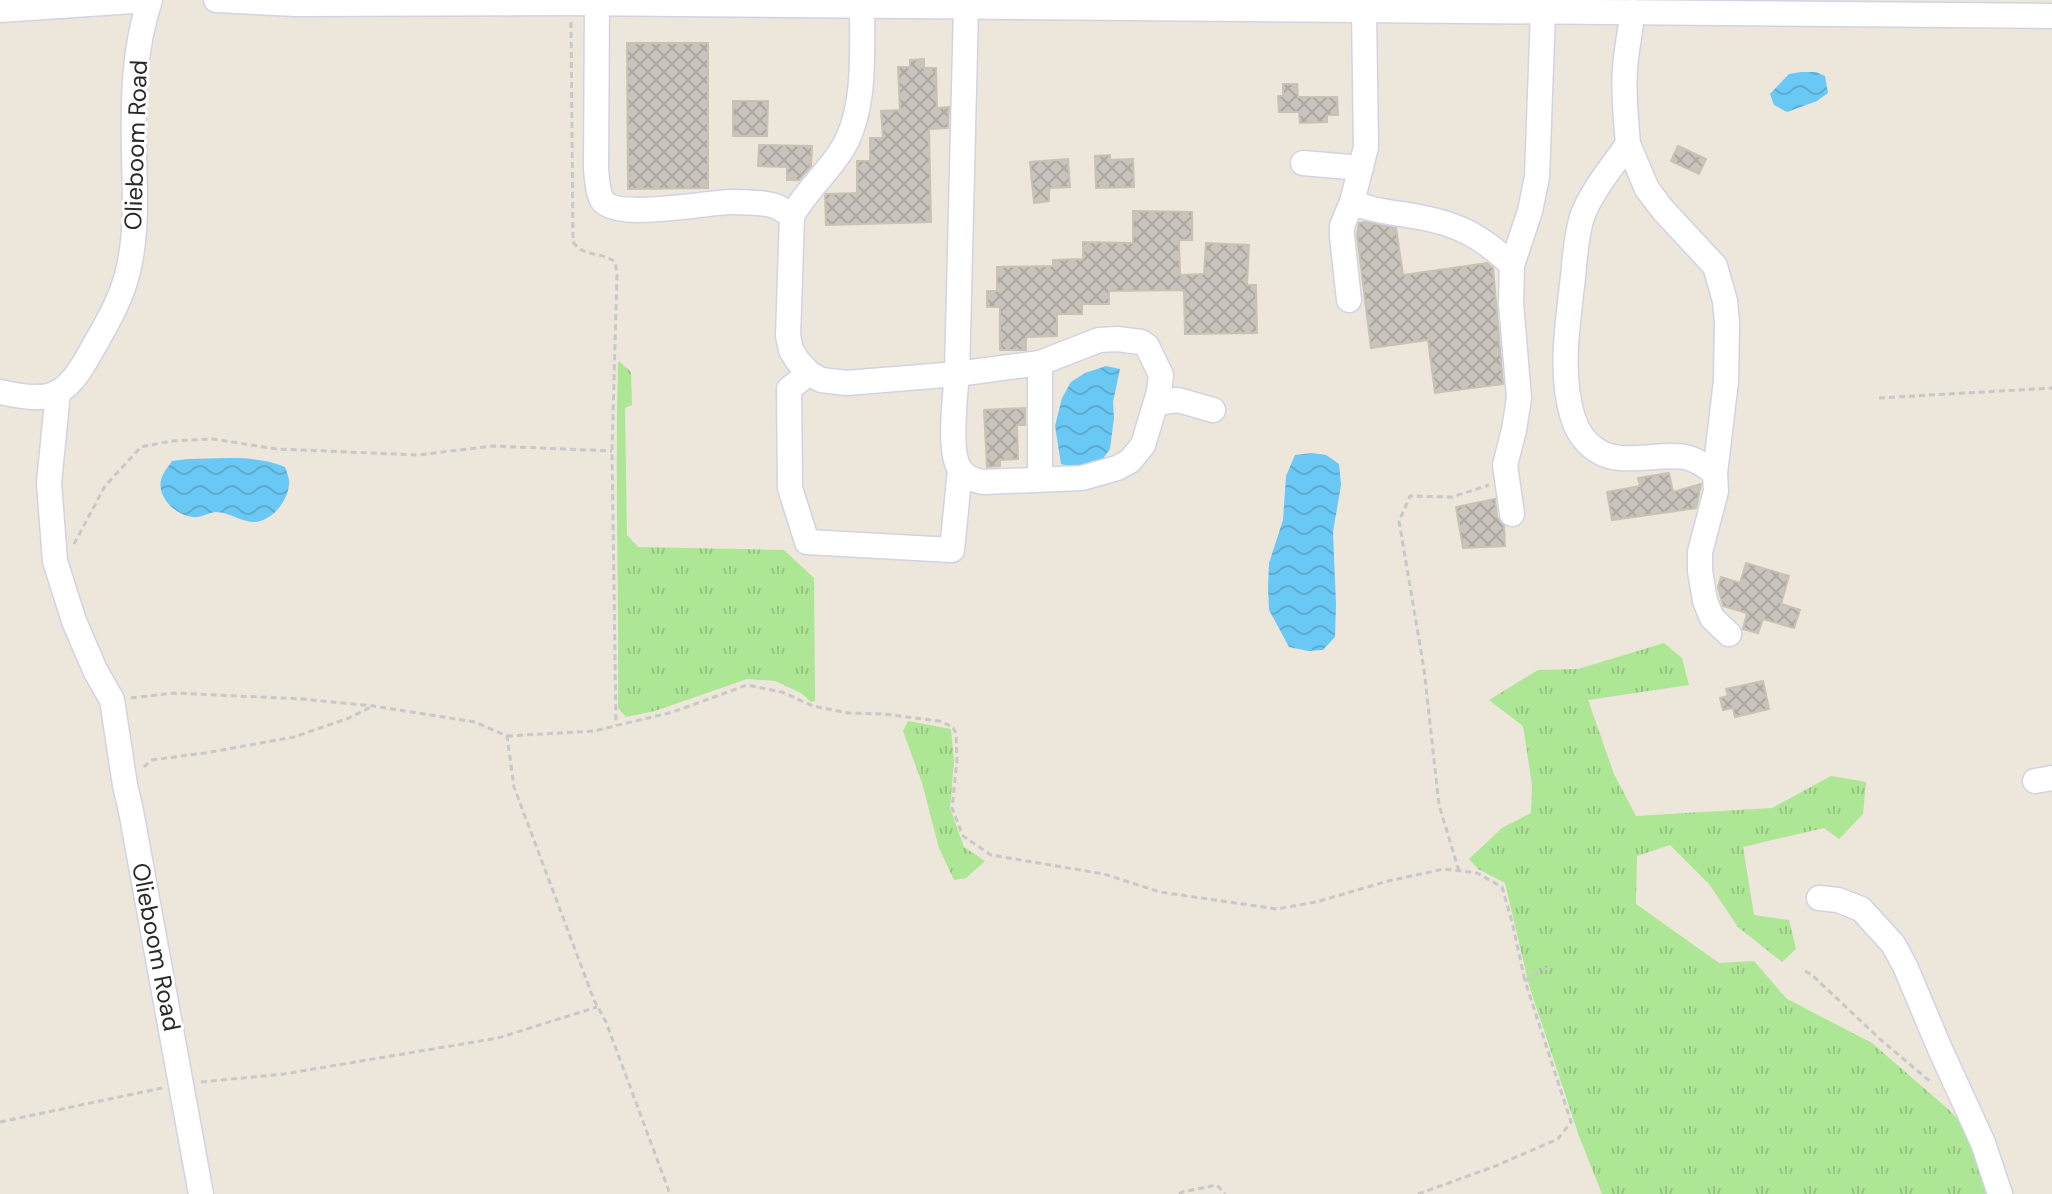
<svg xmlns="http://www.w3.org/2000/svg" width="2052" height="1194" viewBox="0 0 2052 1194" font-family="'DM Sans',sans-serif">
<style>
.grass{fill:url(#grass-tufts)}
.water{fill:url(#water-waves)}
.building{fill:url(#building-cross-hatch);stroke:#c8c2b5;stroke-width:2}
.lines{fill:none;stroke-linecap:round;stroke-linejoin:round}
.minor-casing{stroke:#d1d3e4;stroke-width:27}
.path{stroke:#c8c8c8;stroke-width:3;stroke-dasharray:6 4;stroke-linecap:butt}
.minor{stroke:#fff;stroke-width:24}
.labels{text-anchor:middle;stroke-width:6;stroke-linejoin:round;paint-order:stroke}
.street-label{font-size:24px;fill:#2a2a2a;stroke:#fff}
</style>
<defs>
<pattern id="grass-tufts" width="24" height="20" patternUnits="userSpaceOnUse" patternTransform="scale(2)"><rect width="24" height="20" fill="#ade695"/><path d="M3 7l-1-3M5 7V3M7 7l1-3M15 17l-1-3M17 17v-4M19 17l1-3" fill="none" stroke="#95c581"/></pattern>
<pattern id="water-waves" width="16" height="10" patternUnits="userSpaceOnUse" patternTransform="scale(2)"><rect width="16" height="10" fill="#6ac8f4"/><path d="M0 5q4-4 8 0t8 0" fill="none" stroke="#5cacd1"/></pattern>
<pattern id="building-cross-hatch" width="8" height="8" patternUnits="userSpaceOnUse" patternTransform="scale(2)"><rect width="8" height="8" fill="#c8c3bb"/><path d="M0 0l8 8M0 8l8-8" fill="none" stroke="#aca8a1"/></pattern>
</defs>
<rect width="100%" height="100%" fill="#ede6db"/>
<g class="grass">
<path d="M619,361L631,372L632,405L625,408L627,535L638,547L784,550L814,578L815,701L811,702L801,693L775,681L747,679L655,711L626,717L618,708C619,593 615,478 618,363Z"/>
<path d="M1664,643L1682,658L1689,685L1588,700L1614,774L1636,816L1772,808L1831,776L1866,782L1863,814L1839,839L1824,828L1743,847L1754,915L1789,920L1796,949L1782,962L1738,927L1709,884L1670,845L1637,856L1636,904L1719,963L1754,961L1787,999L1872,1043L1948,1109L1974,1136L1993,1194H1602L1579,1136L1529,985L1505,883L1478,869L1469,859L1502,828L1531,813L1532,785L1523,726L1489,700L1538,670L1578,669Z"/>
<path d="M908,721L951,729L954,761L950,808L964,847L985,861L966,878L954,880L939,848L922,783L903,731Z"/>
</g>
<g class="water">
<path d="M1801,72H1816L1825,76L1828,93L1817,101L1787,112L1774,105L1770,94L1789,74Z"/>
<path d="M1106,366L1120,369L1113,402L1114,418L1110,449L1102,460L1074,467L1061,464L1055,426L1062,398L1071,382L1085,373Z"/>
<path d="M1312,453L1326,455L1339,464L1341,485L1333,532L1336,604L1335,637L1323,650L1308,651L1289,647L1269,610L1268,588L1269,563L1283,520L1286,476L1295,455Z"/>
<path d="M188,459C219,459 255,454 285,467C287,473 290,479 289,485C287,502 271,523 252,522C240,521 229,512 216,512C210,512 204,516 198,517C179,519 154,497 162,477C164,471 169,466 172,461Z"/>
</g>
<g class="building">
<path d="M627,43H708V188L628,189Z"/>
<path d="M924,59V68H936L937,108L949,107L948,128L929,129L931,222L826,225L825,196L826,194L857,193V161H870V138H883L881,111L900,110L898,67H910V60Z"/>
<path d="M1283,84H1297L1298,97H1337L1338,115H1327V122L1300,123L1299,112H1279L1278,96H1283Z"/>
<path d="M733,101H768L767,136H733Z"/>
<path d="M759,145L812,146L811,166L799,180H787V167L758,166Z"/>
<path d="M1678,146L1706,159L1699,174L1671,161Z"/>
<path d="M1110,155V160L1133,159L1134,187L1096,188L1095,156Z"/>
<path d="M1068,159L1070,187L1051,188L1049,190V201L1034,203L1030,162Z"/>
<path d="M1133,211L1192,212V240H1179L1180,275L1204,274L1206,243L1249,245L1247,285H1256L1257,333L1185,334L1184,290L1109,291V304H1082V314H1057V336L1026,337V350H1000V307H987V291H997V267L1053,266V260L1083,259V242L1133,243Z"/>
<path d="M1365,222L1396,228L1403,275L1487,263L1493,268L1503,384L1435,393L1428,340L1371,348L1357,235L1359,223Z"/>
<path d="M1025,408V425H1017L1018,459L1000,460V466L987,467L984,410Z"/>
<path d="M1669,473L1673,492L1701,484L1696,508L1612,520L1607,492L1640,486L1638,478Z"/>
<path d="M1495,499L1497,517L1504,526L1505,546L1463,548L1456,507Z"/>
<path d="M1746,563L1789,576L1781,604L1800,610L1794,628L1763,619L1758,633L1743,629L1747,613L1723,606L1718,587L1721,577L1740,583Z"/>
<path d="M1763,681L1769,709L1735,717L1733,708L1723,710L1720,698L1728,696L1726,689Z"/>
</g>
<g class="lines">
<g class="minor-casing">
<g id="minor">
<path d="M216,0L296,4L571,3L2052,16"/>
<path d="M597,4L596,169C597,178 597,191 602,200C616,221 707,202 731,202C744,202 763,202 775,206C781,208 787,213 792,216L788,336L791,350L797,360L809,373L821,380L847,383L957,374L966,8"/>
<path d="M0,10L148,0"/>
<path d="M1632,12C1631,31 1626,50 1625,69C1623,94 1626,119 1628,144C1612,167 1592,190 1582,217C1576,236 1575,257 1573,277C1568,322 1559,374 1573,418C1577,431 1586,444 1598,451C1622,467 1662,451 1689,458C1699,461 1707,467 1715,473"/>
<path d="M1628,144L1647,189L1663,210L1715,266L1725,301L1727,323L1726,381L1715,473L1716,491L1700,552V571L1705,601L1712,618L1729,634"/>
<path d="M1303,163L1361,168"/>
<path d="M1352,202C1374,212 1395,212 1419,217C1459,224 1482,237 1512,265"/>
<path d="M792,216C806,190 830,171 844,146C866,107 862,50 862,6"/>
<path d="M1349,300L1342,236V226L1352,202L1366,147L1364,11"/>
<path d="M1117,339L1141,342L1147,346L1161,375L1159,392L1143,445L1130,461L1117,468L1082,478L984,482C974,481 963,476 958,466C949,447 955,396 957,374L1040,363L1099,340Z"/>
<path d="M809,373L789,389L790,488L807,542L952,550L960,470"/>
<path d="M0,392C16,395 32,399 48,396C70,391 83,366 93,348C106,325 122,298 128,271C137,234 135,195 134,156C133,104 133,50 150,0"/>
<path d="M58,392L49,483L55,561L74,621L95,670L112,700L125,785L131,811L201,1194"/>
<path d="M1156,403L1178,400L1213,410"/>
<path d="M1040,479V363"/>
<path d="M1512,514L1505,465L1514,430L1519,398L1511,303L1512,265L1530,211L1537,177L1543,11"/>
<path d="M2035,781L2052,778"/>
<path d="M1819,898L1838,900L1861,909L1893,944L1905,966L1940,1049L1983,1143L2000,1194"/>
</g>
</g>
<g class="path">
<path d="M571,22L573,242C585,258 601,251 615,262L617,273L612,451L616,725"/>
<path d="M1879,398L2052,388"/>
<path d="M74,544L105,486L141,447L171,441L213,439L277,449L418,455L493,446L612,451"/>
<path d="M131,698L174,693L302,699L373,706L475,722L507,736L514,787L594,1000L606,1022L670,1194"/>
<path d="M507,736L594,731L673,712L747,685L782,692L813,706L848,713L884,714L939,721L953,727L956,734L957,760L952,808L963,836L991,855L1104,874L1160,892L1277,909L1316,902L1388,881L1444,869L1477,873L1502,887L1512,922L1525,981"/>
<path d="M144,767L151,760L205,753L294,737L349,718L373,706"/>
<path d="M1459,871L1439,805L1424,669L1399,521L1410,496L1452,497L1489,485"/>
<path d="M1805,971L1812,975L1881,1040L1932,1083"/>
<path d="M201,1082L284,1074L498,1038L597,1007"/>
<path d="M0,1122L162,1088"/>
<path d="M1179,1194L1182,1192L1217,1185L1225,1194"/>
<path d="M1418,1194L1493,1167L1558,1139L1571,1122L1525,981L1549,967"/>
</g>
<use href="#minor" class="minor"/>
</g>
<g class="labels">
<g class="street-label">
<text transform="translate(136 145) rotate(-88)" y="8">Olieboom Road</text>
<text transform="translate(156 947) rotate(79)" y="8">Olieboom Road</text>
</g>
</g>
</svg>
